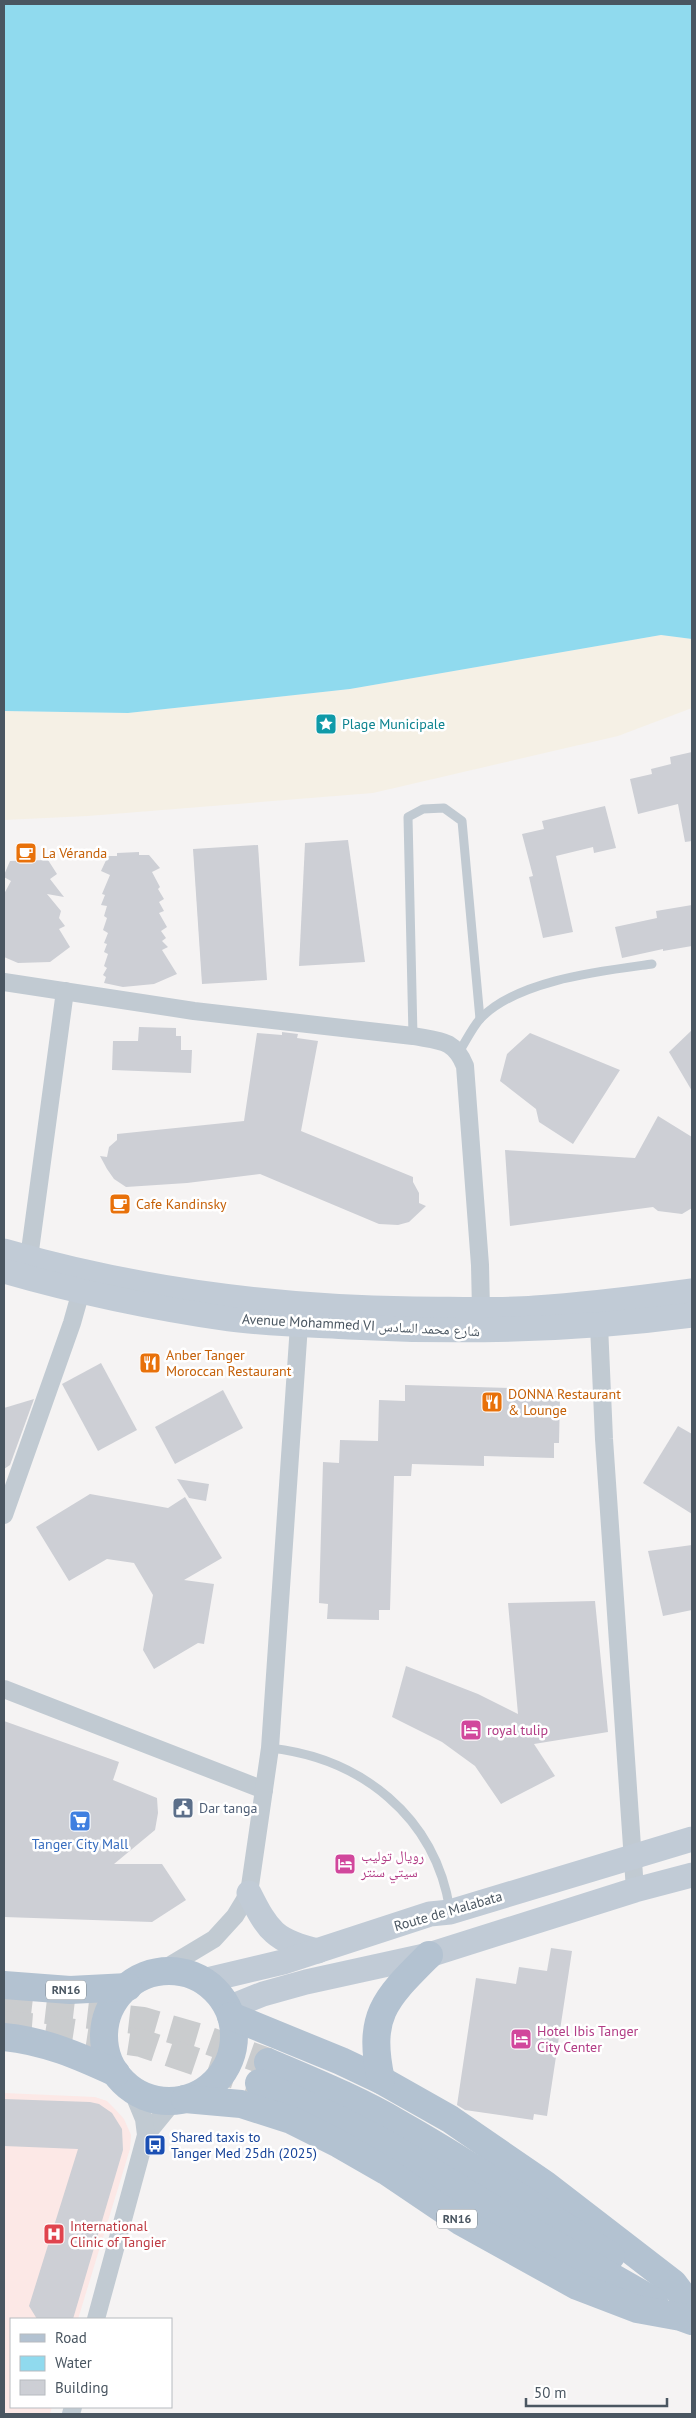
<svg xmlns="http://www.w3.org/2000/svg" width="696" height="2418" viewBox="0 0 696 2418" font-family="'PT Sans','Noto Naskh Arabic',sans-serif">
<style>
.medical{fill:#fce8e6}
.sand{fill:#f5f0e5}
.water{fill:#90daee}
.building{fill:#cdcfd5}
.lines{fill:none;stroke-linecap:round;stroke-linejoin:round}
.primary-tunnel{stroke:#caccce;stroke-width:28;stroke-dasharray:28 14;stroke-linecap:butt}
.lane{stroke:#c1cad2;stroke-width:9}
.street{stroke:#c1cad2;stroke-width:18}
.secondary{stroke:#c1cbd6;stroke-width:25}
.primary{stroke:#b3c2d1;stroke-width:28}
.labels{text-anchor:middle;stroke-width:5;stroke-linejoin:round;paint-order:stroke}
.shield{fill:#fff;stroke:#808990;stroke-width:1}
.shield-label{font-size:12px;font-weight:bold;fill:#4a5661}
.culture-label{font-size:14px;fill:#0d838f;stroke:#fff;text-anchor:start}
.food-label{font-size:14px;fill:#c56008;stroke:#fff;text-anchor:start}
.street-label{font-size:14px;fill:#4a5661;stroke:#fff}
.hotel-label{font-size:14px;fill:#b23c85;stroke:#fff;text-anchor:start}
.service-label{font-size:14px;fill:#4e5e75;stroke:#fff;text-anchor:start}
.shop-label{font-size:14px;fill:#366cbe;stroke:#fff}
.transit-label{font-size:14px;fill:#164399;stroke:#fff;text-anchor:start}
.health-label{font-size:14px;fill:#be3a42;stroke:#fff;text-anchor:start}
</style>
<rect width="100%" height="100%" fill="#f5f3f3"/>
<path class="medical" d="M4,2093L95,2097L107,2101L113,2107L124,2119L131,2135L130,2149L78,2319H11V2407H52L50,2414H4Z"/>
<path class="sand" d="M661,635L692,639V708L618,736L373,793L88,816L4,820V711L128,713L350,689Z"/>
<path class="water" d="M4,4H692V639L661,635L350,689L128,713L4,711Z"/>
<g class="building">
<path d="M692,752V841L685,842L678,804L638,814L630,779L652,774L651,769L671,764L670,757Z"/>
<path d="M605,806L616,848L594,853L593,847L556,856L573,932L543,938L529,877L533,876L522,834L544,829L542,821Z"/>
<path d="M348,840L365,962L299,966L305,843Z"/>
<path d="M258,845L267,980L202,984L193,849Z"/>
<path d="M139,852V855H149L160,868L152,872L160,887L158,889L164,899L159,902L164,911L159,913L167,927L161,931L166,938L162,941L168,947L162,950L177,974L154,984L123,987L104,983L106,977L103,975L107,968L104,966L108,954L104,952L107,944L104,943L108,933L103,930L107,918L104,916L107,906L101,905L105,895L102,894L110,875L101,871L108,856H117V853Z"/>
<path d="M48,860L57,874L50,879L64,897L47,894L61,911L59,918L65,926L59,929L70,947L50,962L18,963L4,957V894L11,881L4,877V875L10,861Z"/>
<path d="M692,905V946L663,951V949L622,958L615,927L657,918L656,911Z"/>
<path d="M139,1027L176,1028V1036H181V1050H192L191,1073L112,1070L113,1041H138Z"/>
<path d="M692,1030V1091L669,1052Z"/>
<path d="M282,1032L298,1034L297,1038L318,1041L301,1131L413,1177V1182L419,1193V1203L426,1206L409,1222L398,1225L379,1224L260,1174L187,1183L126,1187L114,1179L107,1169L100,1156L107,1157L109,1147L117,1140V1134L244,1121L257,1033L282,1035Z"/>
<path d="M530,1033L620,1070L573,1144L539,1122L536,1109L500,1081L507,1054Z"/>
<path d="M658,1116L692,1137V1208L682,1214L658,1211L653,1207L510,1226L505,1150L635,1158Z"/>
<path d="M101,1363L137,1430L98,1451L62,1384Z"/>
<path d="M405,1385L546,1389V1395L560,1396L559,1443H554V1458L484,1456V1466L412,1464L411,1476H394L390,1610H379V1620L327,1619L328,1604L319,1603L323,1462L339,1463L340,1440L378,1441L379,1400L405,1401Z"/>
<path d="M223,1390L243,1428L175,1464L155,1427Z"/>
<path d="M34,1399L10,1465L4,1469V1408Z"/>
<path d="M678,1426L692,1434V1514L643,1483Z"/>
<path d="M177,1479L209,1484L206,1501L189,1498Z"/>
<path d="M90,1494L168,1508L185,1497L222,1558L184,1580L214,1584L204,1644L198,1643L154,1669L143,1650L153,1595L134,1563L107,1559L69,1581L36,1527Z"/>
<path d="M692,1545V1610L663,1616L648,1551Z"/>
<path d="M595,1601L608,1732L534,1744L555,1776L501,1804L475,1766L442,1742L392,1717L406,1666L478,1694L518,1714L508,1603Z"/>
<path d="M4,1721L119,1762L113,1780L157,1798L158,1813L155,1830L114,1864H162L186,1900L152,1922L4,1917Z"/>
<path d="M551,1948L572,1951L547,2116L534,2114L533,2120L465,2110L457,2105L476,1978L516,1984L519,1967L547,1971Z"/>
<path d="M4,2099L90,2102L99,2104L112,2113L122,2129L123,2150L73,2319H37L29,2306L78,2149L4,2146Z"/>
</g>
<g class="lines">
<g class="primary-tunnel">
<path d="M4,2005L143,2021L198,2037L268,2062"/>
<path d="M4,2025L42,2028L141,2043L259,2083"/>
</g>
<g class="lane">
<path d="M413,1036L408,817L423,809L444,808L462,821L480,1019"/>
<path d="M459,1052C466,1041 472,1028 480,1019C517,980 601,971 652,964"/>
<path d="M270,1748C361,1758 435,1816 450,1910"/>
</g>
<g class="street">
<path d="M4,982L194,1011L413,1036C440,1041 454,1039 465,1066L480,1265L481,1310"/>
<path d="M29,1258L65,991"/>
<path d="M599,1325L604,1439L635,1890"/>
<path d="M4,1515L72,1323L81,1291"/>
<path d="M4,1689L264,1790"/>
<path d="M159,1972L214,1939L235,1916L249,1893L270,1748L299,1325"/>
<path d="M146,2135L173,2102"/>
<path d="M96,2319L146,2135L144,2119L132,2090"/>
<path d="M71,2414L73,2407"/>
</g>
<g class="secondary">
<path d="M4,1251C138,1290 274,1307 414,1309C454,1309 494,1311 535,1308C587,1305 640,1298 692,1291"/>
<path d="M4,1271C77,1292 153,1308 229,1319C269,1324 309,1325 349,1327C464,1333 578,1330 692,1315"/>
<path d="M249,1893C268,1931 275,1941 318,1951"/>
<path d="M203,1981L283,1962L430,1914L450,1912L692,1839"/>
<path d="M228,2008L263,1994L306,1982L429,1955L635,1890L692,1875"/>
</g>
<g class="primary">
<circle cx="169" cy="2036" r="65"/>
<path d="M4,1985L70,1990L128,1987"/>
<path d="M231,2016L341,2061L381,2080L450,2119L546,2185L673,2283L692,2308"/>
<path d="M4,2037C45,2041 79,2056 116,2073"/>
<path d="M268,2062C312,2081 357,2099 398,2123C471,2164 540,2211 611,2256"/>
<path d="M381,2080C367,2015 385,1999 429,1955"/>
<path d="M259,2083L340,2120L388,2145L493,2209L654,2301"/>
<path d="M185,2099L241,2104L291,2120L339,2144L386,2171L460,2221L577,2286L637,2309L681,2317L692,2321"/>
</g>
</g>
<defs>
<g id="sight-square" transform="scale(1.125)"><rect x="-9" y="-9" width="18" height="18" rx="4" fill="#0f9aa8" stroke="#fff"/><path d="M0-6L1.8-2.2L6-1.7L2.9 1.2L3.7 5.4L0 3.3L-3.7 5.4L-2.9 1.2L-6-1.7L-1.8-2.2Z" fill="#fff"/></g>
<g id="cafe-square" transform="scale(1.125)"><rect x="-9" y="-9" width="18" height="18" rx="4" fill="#e8710a" stroke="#fff"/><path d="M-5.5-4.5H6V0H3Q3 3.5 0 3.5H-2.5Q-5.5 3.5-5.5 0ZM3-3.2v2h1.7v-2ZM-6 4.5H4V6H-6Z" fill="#fff"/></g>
<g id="restaurant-square" transform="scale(1.125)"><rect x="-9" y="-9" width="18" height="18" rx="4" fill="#e8710a" stroke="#fff"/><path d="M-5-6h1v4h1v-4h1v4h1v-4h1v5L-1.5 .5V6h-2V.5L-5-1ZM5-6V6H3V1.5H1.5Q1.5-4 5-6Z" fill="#fff"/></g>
<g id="hotel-square" transform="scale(1.125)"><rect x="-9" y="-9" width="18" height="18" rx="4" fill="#d1479c" stroke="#fff"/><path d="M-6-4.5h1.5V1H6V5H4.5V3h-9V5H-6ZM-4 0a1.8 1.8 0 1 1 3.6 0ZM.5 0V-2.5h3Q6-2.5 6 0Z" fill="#fff"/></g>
<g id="civic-square" transform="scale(1.125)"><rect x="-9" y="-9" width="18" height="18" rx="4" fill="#5c6f8a" stroke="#fff"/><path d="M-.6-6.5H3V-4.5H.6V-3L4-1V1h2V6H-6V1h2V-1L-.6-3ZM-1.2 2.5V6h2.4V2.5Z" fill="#fff"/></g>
<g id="supermarket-square" transform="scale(1.125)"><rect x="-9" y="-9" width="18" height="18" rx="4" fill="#3f7fe0" stroke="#fff"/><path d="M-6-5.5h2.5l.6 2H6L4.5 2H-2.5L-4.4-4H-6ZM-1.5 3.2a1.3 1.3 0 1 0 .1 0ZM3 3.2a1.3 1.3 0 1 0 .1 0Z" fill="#fff"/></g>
<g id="bus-square" transform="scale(1.125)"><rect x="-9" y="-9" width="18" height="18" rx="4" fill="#1a4fb4" stroke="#fff"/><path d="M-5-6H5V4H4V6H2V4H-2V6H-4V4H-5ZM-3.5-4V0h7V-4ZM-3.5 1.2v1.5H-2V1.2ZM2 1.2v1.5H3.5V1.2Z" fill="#fff"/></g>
<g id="hospital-square" transform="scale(1.125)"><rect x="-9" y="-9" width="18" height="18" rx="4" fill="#e0444e" stroke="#fff"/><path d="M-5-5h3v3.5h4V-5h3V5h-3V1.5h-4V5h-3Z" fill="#fff"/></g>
</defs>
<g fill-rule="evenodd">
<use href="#sight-square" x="326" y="724"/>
<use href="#cafe-square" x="26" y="853"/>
<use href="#cafe-square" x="120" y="1204"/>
<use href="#restaurant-square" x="150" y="1363"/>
<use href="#restaurant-square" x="492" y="1402"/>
<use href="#hotel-square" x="471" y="1730"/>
<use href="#civic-square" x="183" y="1808"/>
<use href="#supermarket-square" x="80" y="1821"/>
<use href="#hotel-square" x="345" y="1864"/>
<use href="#hotel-square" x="521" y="2039"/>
<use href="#bus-square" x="155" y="2145"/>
<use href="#hospital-square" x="54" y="2234"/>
</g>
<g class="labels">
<g class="shield">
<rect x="46" y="1980.5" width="40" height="19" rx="4"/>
<rect x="437" y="2209.5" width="40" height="19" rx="4"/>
</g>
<g class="shield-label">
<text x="66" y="1994">RN16</text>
<text x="457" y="2223">RN16</text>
</g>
<g class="culture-label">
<text x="342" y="729">Plage Municipale</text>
</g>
<g class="food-label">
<text x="42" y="858">La Véranda</text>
<text x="136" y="1209">Cafe Kandinsky</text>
<text x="166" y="1360">Anber Tanger<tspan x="166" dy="16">Moroccan Restaurant</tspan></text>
<text x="508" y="1399">DONNA Restaurant<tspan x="508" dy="16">&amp; Lounge</tspan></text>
</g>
<g class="street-label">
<text transform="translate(361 1325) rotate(3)" y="5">Avenue Mohammed VI شارع محمد السادس</text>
<text transform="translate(448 1911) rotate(-16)" y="5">Route de Malabata</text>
</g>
<g class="hotel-label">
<text x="487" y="1735">royal tulip</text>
<text x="361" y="1861">رويال توليب<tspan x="361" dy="16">سيتي سنتر</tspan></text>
<text x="537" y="2036">Hotel Ibis Tanger<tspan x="537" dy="16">City Center</tspan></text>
</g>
<g class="service-label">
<text x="199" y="1813">Dar tanga</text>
</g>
<g class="shop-label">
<text x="80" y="1849">Tanger City Mall</text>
</g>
<g class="transit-label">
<text x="171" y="2142">Shared taxis to<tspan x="171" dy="16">Tanger Med 25dh (2025)</tspan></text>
</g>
<g class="health-label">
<text x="70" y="2231">International<tspan x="70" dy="16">Clinic of Tangier</tspan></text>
</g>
</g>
<rect width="696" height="2418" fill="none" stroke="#4a5661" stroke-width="10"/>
<rect x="10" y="2318" width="162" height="90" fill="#ffffff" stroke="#b7bbc0"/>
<rect x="20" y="2334" width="25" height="8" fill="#b3c2d1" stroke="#b7bbc0"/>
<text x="55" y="2343" font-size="15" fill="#4a5661">Road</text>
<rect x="20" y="2356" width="25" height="15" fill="#90daee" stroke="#b7bbc0"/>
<text x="55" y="2368" font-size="15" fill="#4a5661">Water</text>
<rect x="20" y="2380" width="25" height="15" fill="#cdcfd5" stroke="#b7bbc0"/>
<text x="55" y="2393" font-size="15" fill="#4a5661">Building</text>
<path d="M526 2398v8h141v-8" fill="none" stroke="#4a5661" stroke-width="2.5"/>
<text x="534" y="2398" font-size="15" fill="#4a5661" stroke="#ffffff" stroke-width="4" paint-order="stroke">50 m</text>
</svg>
